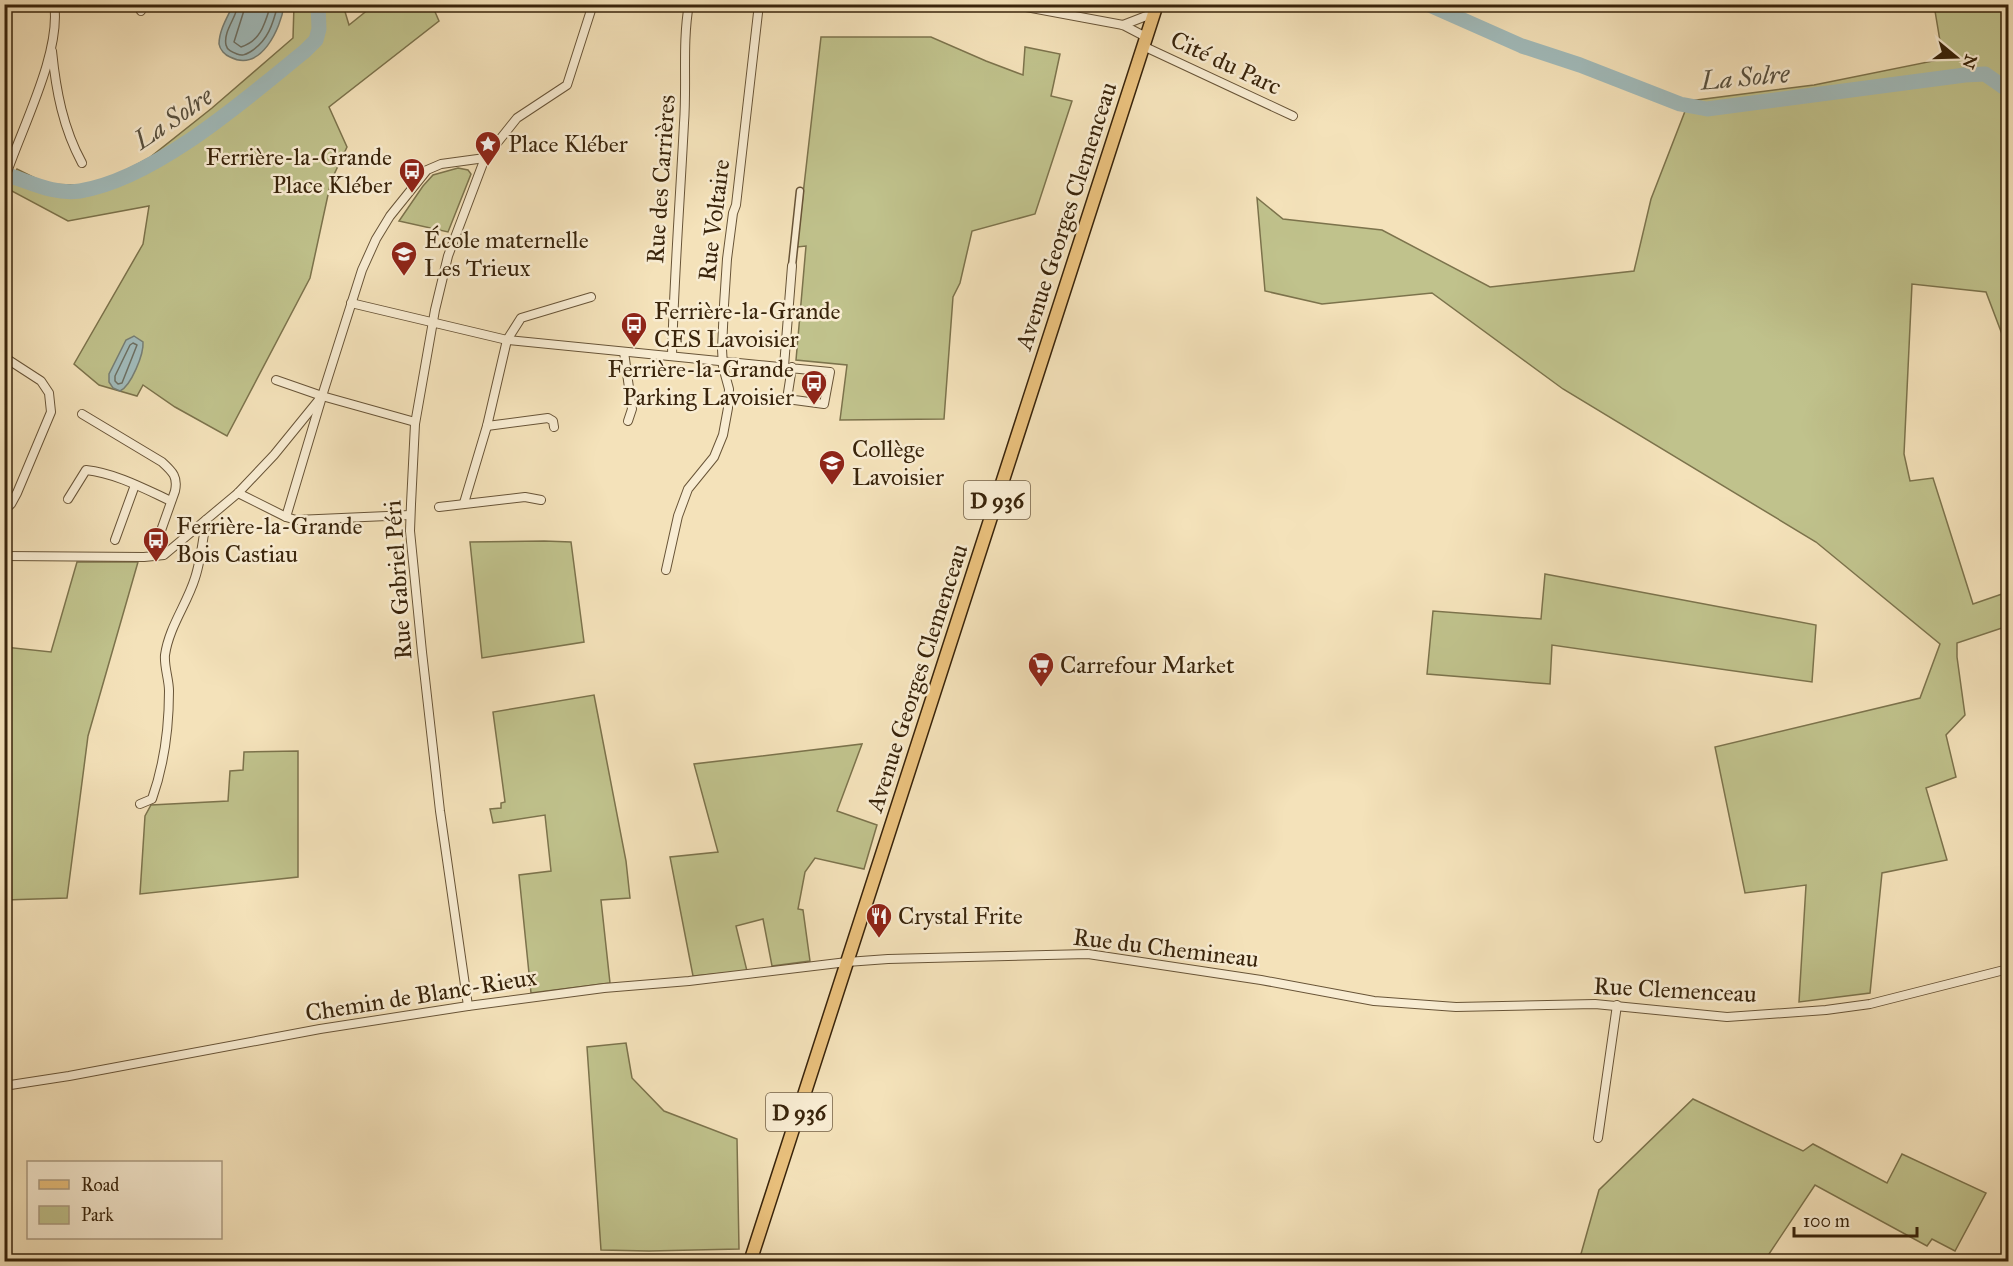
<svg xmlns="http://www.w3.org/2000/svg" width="2013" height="1266" viewBox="0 0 2013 1266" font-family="'IM FELL Great Primer',serif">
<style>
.green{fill:#c0c28c;stroke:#7c734c;stroke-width:1.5}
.water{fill:#a1bbbb;stroke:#777f75;stroke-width:1.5}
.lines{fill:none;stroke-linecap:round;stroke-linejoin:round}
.shore{stroke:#6d7063;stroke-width:1.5}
.river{stroke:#a1bbbb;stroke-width:15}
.pedestrian-casing{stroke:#685437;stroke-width:9}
.minor-casing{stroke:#685437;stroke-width:10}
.tertiary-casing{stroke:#685437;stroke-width:12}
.primary-casing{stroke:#39240b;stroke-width:15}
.pedestrian{stroke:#f8ecd2;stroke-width:6}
.minor{stroke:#f8ecd2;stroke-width:8}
.tertiary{stroke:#f8ecd2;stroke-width:9}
.primary{stroke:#eac17d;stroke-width:12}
.labels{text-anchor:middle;stroke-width:5;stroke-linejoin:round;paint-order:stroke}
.shield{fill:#f8ecd2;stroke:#726047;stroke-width:1.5}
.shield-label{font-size:22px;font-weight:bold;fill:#39240b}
.street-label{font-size:24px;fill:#39240b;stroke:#f8ecd2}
.poi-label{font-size:24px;fill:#39240b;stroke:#f8ecd2;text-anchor:start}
.water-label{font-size:26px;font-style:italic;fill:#585140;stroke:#f8ecd2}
</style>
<rect width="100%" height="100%" fill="#f4e2ba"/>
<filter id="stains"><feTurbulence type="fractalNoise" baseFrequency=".00333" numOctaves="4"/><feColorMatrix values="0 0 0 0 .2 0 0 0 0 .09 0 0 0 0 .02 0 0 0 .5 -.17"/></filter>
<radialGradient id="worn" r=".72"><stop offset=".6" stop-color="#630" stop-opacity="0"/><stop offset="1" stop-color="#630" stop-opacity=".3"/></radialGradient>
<g class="green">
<path d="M294,5H343L349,25L374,5H432L439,21L329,107L347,147L331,181L310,278L227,436L175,407L143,385L137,396L99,385L74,364L143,244L149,206L68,221L8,189L17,169L47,184L97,186L149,158L212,108L293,38Z"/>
<path d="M1934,5H2008V350L1986,292L1912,284L1904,454L1910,481L1933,478L1973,604L2002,594L2008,626L1957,643V657L1965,715L1946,735L1956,777L1926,788L1947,860L1882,873L1870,993L1799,1002L1806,885L1745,893L1715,747L1920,698L1940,644L1816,542L1563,389L1432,293L1322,304L1265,291L1257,198L1283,219L1382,230L1490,287L1634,271L1651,199L1689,101L1814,85L1943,59Z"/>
<path d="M821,37H931L986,61L1023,75L1025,47L1060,54L1051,96L1072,101L1035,214L972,231L960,283L953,297L944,419L840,420L847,365L796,360L806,246L797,247Z"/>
<path d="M458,168L468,170L471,174L448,232L399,221L423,186L433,175Z"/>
<path d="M544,541L571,542L584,642L482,658L470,542Z"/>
<path d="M77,562H138L88,736L67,898L5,900V647L51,652Z"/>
<path d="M1545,574L1816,625L1812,682L1552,645L1550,684L1427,674L1433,611L1541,619Z"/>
<path d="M594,695L626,861L630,898L601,900L610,983L531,993L519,875L551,871L545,815L493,823L490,809L501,808V803L505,802L493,712Z"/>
<path d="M862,744L837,811L877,825L864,869L815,858L805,872L798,909L803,910L810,961L772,966L763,919L736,926L747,971L693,976L670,857L718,852L694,764Z"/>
<path d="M298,751V877L140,894L145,816L151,805L228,801L230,771L243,770L244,752Z"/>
<path d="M626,1043L632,1078L664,1111L737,1139L739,1249L649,1251L601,1250L587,1047Z"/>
<path d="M1693,1099L1803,1151L1813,1144L1887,1183L1902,1154L1986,1193L1955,1251L1932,1239L1927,1246L1815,1185L1765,1260L1767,1261H1579L1599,1190Z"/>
</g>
<g class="water">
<path d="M233,5H284C281,28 261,73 230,57C225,55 220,50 219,44C219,30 228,16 233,5Z"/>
<path d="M134,336L143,342C144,354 131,386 120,391L113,388L109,382V374L126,340Z"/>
</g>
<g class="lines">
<g class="shore">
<path d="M238,4C237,17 223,31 226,45C227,50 232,52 237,54C242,56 245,55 250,52C268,41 273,24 278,4"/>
<path d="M246,4L234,42L241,47C261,41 265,23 271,4"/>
<path d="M133,343L137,345L122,383L118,384L115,381V376L130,345Z"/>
</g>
<g class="river">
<path d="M1427,4L1522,46L1580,65L1680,104L1707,109L1965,75L1985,74L2008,90"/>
<path d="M4,174C29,181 53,195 80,191C155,179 246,99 305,51L316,40L319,29L318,4"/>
</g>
<g class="pedestrian-casing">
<path id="pedestrian" d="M792,266L800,191"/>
</g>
<g class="minor-casing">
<g id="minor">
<path d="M136,4L141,11"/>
<path d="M1010,4L1123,25L1146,37"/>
<path d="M1123,25L1154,13"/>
<path d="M1143,46L1293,116"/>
<path d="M52,51C56,91 63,128 82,163"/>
<path d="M4,181C19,133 62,53 54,4"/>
<path d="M351,303L507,340L830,372L824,404L787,399L792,367"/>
<path d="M624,352L632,409L628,421"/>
<path d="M672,355C674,278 680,200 684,123C687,84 682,43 689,4"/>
<path d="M4,357L41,381L49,393L51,412L17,493L11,504L4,511"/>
<path d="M784,366L792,266"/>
<path d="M276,380L322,396L415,422"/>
<path d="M82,414L162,462C173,472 178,477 175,491L152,556"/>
<path d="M487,426L548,418L553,421L554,427"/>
<path d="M238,493L286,517L296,520L410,515"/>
<path d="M68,499L86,470C115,473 145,489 171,501"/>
<path d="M464,503L487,426L507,340L521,318L591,297"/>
<path d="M439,507L525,497L541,500"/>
<path d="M286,517L321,400"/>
<path d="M115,540L135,485"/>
<path d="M4,556L144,557L164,555L238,493L274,455L322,396L362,270L376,239L390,216L427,170L441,164L485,158L517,118L567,85L593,4"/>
<path d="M666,570L678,516L688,489L714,457L723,435L728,408L729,389L723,367L722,349L724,305L727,259L733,213L736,205L759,4"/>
<path d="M140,804L152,799C164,765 169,727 169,691C169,679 164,667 165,655C169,627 187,604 195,578C201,560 203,539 206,520"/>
<path d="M468,1006L440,811L422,652L410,531L411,504L415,424L435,310L448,256L485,158"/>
<path d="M4,1086L69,1076L320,1029L468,1006L604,988L689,981L847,962L888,959L1088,954L1261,980L1374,1001L1456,1007L1595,1004L1727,1017L1826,1010L1870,1004L2008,969"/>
<path d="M1598,1138L1617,1005"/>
</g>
</g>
<g class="tertiary-casing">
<path id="tertiary" d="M2007,1262L2008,1260"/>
</g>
<g class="primary-casing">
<path id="primary" d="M750,1262L1157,4"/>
</g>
<use href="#pedestrian" class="pedestrian"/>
<use href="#minor" class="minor"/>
<use href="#tertiary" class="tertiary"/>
<use href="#primary" class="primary"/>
</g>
<defs>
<g id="sight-pin" transform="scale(1.35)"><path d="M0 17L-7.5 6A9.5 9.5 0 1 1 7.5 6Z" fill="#8f2418" stroke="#f8ecd2"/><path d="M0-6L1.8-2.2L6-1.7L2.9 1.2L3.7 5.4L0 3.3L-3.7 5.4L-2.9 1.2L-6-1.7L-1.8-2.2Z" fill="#fff"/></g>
<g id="bus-pin" transform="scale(1.35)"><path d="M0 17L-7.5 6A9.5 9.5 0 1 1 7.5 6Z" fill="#8f2418" stroke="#f8ecd2"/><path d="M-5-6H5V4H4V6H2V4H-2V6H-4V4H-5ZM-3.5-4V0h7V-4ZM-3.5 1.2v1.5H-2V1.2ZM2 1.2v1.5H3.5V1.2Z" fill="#fff"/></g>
<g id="school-pin" transform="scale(1.35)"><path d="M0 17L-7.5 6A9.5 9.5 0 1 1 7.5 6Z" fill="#8f2418" stroke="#f8ecd2"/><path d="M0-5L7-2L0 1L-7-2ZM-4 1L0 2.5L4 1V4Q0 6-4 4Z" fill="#fff"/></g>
<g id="supermarket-pin" transform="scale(1.35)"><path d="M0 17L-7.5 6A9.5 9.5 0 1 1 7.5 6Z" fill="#8f2418" stroke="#f8ecd2"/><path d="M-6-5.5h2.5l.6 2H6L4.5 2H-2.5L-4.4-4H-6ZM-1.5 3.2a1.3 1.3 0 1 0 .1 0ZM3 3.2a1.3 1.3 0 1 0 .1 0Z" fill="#fff"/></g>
<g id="restaurant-pin" transform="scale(1.35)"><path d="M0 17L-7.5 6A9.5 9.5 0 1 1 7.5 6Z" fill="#8f2418" stroke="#f8ecd2"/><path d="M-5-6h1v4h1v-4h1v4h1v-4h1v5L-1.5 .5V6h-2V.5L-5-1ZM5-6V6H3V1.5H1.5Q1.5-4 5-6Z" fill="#fff"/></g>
</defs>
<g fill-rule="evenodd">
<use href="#sight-pin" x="488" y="144"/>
<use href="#bus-pin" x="412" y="171"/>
<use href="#school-pin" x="404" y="254"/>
<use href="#bus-pin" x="634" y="325"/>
<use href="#bus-pin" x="814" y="383"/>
<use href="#school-pin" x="832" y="463"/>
<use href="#bus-pin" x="156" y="540"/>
<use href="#supermarket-pin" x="1041" y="665"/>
<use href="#restaurant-pin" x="879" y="916"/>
</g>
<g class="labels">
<g class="shield">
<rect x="964" y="481" width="66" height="38" rx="4.5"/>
<rect x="766" y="1093" width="66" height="38" rx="4.5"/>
</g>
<g class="shield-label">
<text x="997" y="508">D 936</text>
<text x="799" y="1120">D 936</text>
</g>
<g class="street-label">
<text transform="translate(1226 63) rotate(25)" y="8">Cité du Parc</text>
<text transform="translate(661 179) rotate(-86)" y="8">Rue des Carrières</text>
<text transform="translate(1066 216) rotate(-72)" y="8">Avenue Georges Clemenceau</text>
<text transform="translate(714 220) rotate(-83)" y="8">Rue Voltaire</text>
<text transform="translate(398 580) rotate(-94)" y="8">Rue Gabriel Péri</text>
<text transform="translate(917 678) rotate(-72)" y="8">Avenue Georges Clemenceau</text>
<text transform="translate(1166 948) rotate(7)" y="8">Rue du Chemineau</text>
<text transform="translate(1675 990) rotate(3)" y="8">Rue Clemenceau</text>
<text transform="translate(421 995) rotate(-9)" y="8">Chemin de Blanc-Rieux</text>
</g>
<g class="poi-label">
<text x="508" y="152">Place Kléber</text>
<text x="392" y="165" text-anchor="end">Ferrière-la-Grande<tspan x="392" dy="28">Place Kléber</tspan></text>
<text x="424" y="248">École maternelle<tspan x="424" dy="28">Les Trieux</tspan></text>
<text x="654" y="319">Ferrière-la-Grande<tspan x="654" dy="28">CES Lavoisier</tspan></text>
<text x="794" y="377" text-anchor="end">Ferrière-la-Grande<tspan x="794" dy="28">Parking Lavoisier</tspan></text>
<text x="852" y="457">Collège<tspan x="852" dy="28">Lavoisier</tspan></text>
<text x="176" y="534">Ferrière-la-Grande<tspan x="176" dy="28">Bois Castiau</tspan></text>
<text x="1060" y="673">Carrefour Market</text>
<text x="898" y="924">Crystal Frite</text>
</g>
<g class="water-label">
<text transform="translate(1745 77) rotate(-5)" y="9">La Solre</text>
<text transform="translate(173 118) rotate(-34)" y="9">La Solre</text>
</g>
</g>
<rect width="2013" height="1266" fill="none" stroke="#f4e2ba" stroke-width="24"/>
<rect x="6" y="6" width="2001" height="1254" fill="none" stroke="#39240b" stroke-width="3"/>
<rect x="12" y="12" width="1989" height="1242" fill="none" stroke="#39240b" stroke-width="1.5"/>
<rect x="27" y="1161" width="195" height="78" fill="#f8ecd2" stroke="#ac9c82" stroke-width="1.5"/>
<rect x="39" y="1180" width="30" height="9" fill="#eac17d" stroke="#ac9c82" stroke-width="1.5"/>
<text x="81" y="1191" font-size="18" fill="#39240b">Road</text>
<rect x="39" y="1206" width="30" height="18" fill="#c0c28c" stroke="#ac9c82" stroke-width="1.5"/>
<text x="81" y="1221" font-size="18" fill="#39240b">Park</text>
<g transform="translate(1956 57) rotate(109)" stroke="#f8ecd2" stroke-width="4.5" paint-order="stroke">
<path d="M0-4.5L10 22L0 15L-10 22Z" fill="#39240b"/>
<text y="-9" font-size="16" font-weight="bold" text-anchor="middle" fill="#39240b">N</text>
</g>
<path d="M1794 1227v9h123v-9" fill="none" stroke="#39240b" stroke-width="3"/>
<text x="1803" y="1227" font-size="18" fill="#39240b" stroke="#f8ecd2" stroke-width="4.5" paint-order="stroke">100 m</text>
<rect width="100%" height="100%" filter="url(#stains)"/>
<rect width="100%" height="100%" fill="url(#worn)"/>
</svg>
